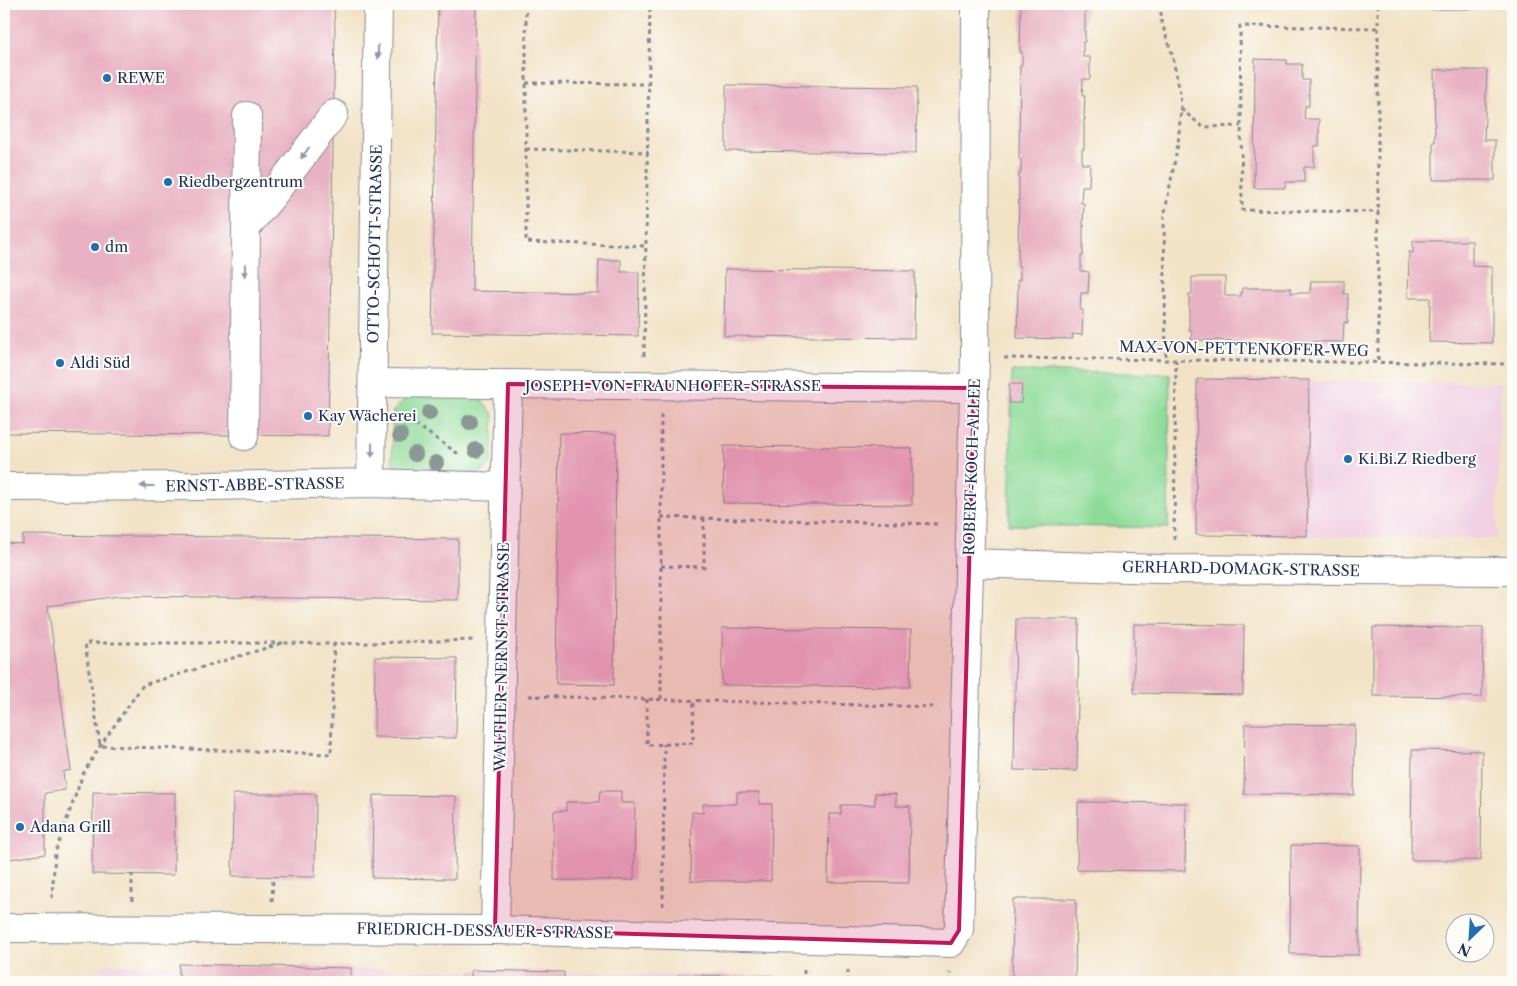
<svg xmlns="http://www.w3.org/2000/svg" width="1517" height="986" viewBox="0 0 1517 986" font-family="'Libre Caslon Text',serif">
<style>
.built{fill:#f1d0e4}
.park{fill:#8ddb99;stroke:#54857c}
.building{fill:#e9b2c4}
.lines{fill:none;stroke-linecap:round;stroke-linejoin:round}
.minor-casing{stroke:#868992;stroke-width:30}
.path{stroke:#868992;stroke-width:3;stroke-dasharray:4 4;stroke-linecap:butt}
.minor{stroke:#fff;stroke-width:28}
.tree{fill:#8c9896}
.oneway{fill:#8d97ae}
.marked{fill:#c2185b;fill-opacity:0.2;stroke:#c2185b;stroke-width:4;stroke-linejoin:round}
.poi-dot{fill:#1f6fb2;stroke:#fdfcf7;stroke-width:2}
.labels{text-anchor:middle;stroke-width:4;stroke-linejoin:round;paint-order:stroke}
.poi-label{font-size:15px;fill:#1b2f5e;stroke:#fdfcf7;text-anchor:start}
.street-label{font-size:15px;fill:#1b2f5e;stroke:#fdfcf7}
</style>
<rect width="100%" height="100%" fill="#fdfcf7"/>
<filter id="ink" filterUnits="userSpaceOnUse"><feTurbulence type="fractalNoise" baseFrequency=".02" numOctaves="2"/><feDisplacementMap in="SourceGraphic" scale="10" xChannelSelector="R" yChannelSelector="G"/><feConvolveMatrix kernelMatrix="1 2 1 2 8 2 1 2 1" color-interpolation-filters="sRGB"/></filter>
<filter id="wash" filterUnits="userSpaceOnUse"><feTurbulence type="fractalNoise" baseFrequency=".0096" numOctaves="4" result="noise"/><feDisplacementMap in="SourceGraphic" scale="20" xChannelSelector="R" yChannelSelector="G"/><feGaussianBlur stdDeviation="1.12" result="paint"/><feColorMatrix in="noise" values="0 0 0 0 0 0 0 0 0 0 0 0 0 0 0 0 0 1.4 0 .05"/><feComposite in="paint" operator="in"/></filter>
<g filter="url(#wash)">
<rect width="100%" height="100%" fill="#f2e3c7"/>
<g class="built">
<path d="M1197,379L1501,383L1497,539L1196,535Z"/>
<path d="M104,964L774,977V982H88Z"/>
</g>
<g class="park">
<path d="M1012,371L1170,374L1168,528L1009,525Z"/>
<path d="M407,397H479L494,415L491,464L480,473H407L392,463L393,411Z"/>
</g>
<g id="blocks">
<g class="building">
<path d="M4,4H334L335,30L328,436L4,433Z"/>
<path d="M438,4H476L472,291L598,293L599,260H621V272H639L638,336L432,333Z"/>
<path d="M1021,4H1086V10H1087L1085,12V42H1083V57H1090V79H1083L1082,96H1085L1084,117L1086,119H1084V149H1082V164H1090L1089,186H1082L1081,203H1084L1083,225L1085,226H1083V256H1081V271L1089,272L1088,293H1081L1080,310H1083L1082,335L1072,334L1073,339L1017,338L1018,280H1020V266L1018,267L1019,173H1021V160L1019,159L1020,66H1022V52H1020Z"/>
<rect x="1419" y="4" width="59" height="5"/>
<path d="M1255,59L1287,60V64H1302V80H1309V106H1305L1304,119H1319V146H1314V167H1304V182H1286L1285,188H1254Z"/>
<path d="M1434,70H1487L1484,140H1495V180H1433V142H1435Z"/>
<path d="M726,85L917,87L916,153L726,151Z"/>
<path d="M1413,241H1472V266L1492,267V343L1429,342L1430,298H1408L1409,252L1413,253Z"/>
<path d="M725,269L915,271L914,338L724,336Z"/>
<path d="M1192,277H1225V296H1241L1242,288H1291V293H1310L1311,281H1344V294H1348V323L1344,322L1343,342L1191,340L1192,330H1189V294H1192Z"/>
<path d="M1197,379L1309,380L1307,536L1196,535Z"/>
<path d="M1009,384H1022L1021,403H1009Z"/>
<path d="M559,433L616,434L614,685L556,684Z"/>
<path d="M724,446L912,448V505L723,503Z"/>
<path d="M23,535L458,539V600L119,596L48,606L71,770L63,772L65,790L45,793V854L10,859L4,816V539L6,543L23,544Z"/>
<path d="M1016,619H1079L1077,771L1014,770Z"/>
<path d="M1134,624L1244,625L1243,695L1134,693Z"/>
<path d="M1373,627L1483,628L1482,697L1373,696Z"/>
<path d="M722,628L911,630L910,687L722,685Z"/>
<path d="M375,657L457,658L456,738L374,737Z"/>
<path d="M1245,724L1355,725L1354,795L1244,794Z"/>
<path d="M1412,750L1482,751L1481,860H1411Z"/>
<path d="M600,791H621V803H635L634,880H554V811H566V802H599Z"/>
<path d="M93,792L175,793L174,875L92,874Z"/>
<path d="M737,792H759V804H772L771,881H691L692,812L703,813V804H737Z"/>
<path d="M875,793L896,794V806H910L909,883L828,882L829,814H841V805H875Z"/>
<path d="M233,794H316L315,877L232,876Z"/>
<path d="M373,795L456,796L455,879L372,878Z"/>
<path d="M1078,802L1186,803L1185,871L1077,870Z"/>
<path d="M1291,845L1360,846L1359,955L1290,954Z"/>
<path d="M1013,899H1076L1075,982H1012Z"/>
<path d="M179,964L351,968V982H179Z"/>
<path d="M471,970L564,972V982H471Z"/>
<path d="M678,975L774,976V982H678Z"/>
</g>
</g>
</g>
<g filter="url(#ink)">
<use href="#blocks" fill-opacity="0" stroke="#868992" stroke-width="1"/>
<g class="lines">
<g class="minor-casing">
<g id="minor">
<path d="M246,227L247,116"/>
<path d="M373,383L974,388"/>
<path d="M244,436L246,227L272,196L334,114"/>
<path d="M371,483L378,4"/>
<path d="M4,487L208,486L371,483L506,487"/>
<path d="M969,563L1159,569L1513,571"/>
<path d="M4,928L495,930L951,943L959,930L975,357L976,4"/>
<path d="M495,930L508,384"/>
</g>
</g>
<g class="path">
<path d="M526,4V242L647,246"/>
<path d="M1161,4V20L1172,54L1180,93L1181,109L1178,144L1164,217L1166,360"/>
<path d="M1378,4V362"/>
<path d="M1377,28L1240,26L1242,210L1379,212"/>
<path d="M526,83L648,84"/>
<path d="M1181,109L1203,127L1241,126"/>
<path d="M526,149L648,152"/>
<path d="M644,356L650,4"/>
<path d="M1004,358L1513,364"/>
<path d="M402,415L460,455"/>
<path d="M661,415V700"/>
<path d="M661,517L940,524"/>
<path d="M1174,539L1176,360"/>
<path d="M661,566L704,567V518"/>
<path d="M283,643H85L100,746L331,754L334,644"/>
<path d="M529,696L937,707"/>
<path d="M647,699V745L693,743L694,700"/>
<path d="M52,898L55,853L83,774L100,746L143,685L283,643L334,644L474,640"/>
<path d="M132,901V875"/>
<path d="M272,901L273,877"/>
<path d="M663,906L664,744"/>
<path d="M804,982V967"/>
<path d="M848,982V969"/>
<path d="M950,982V972"/>
</g>
<use href="#minor" class="minor"/>
</g>
<g class="tree">
<circle cx="429" cy="413" r="8"/>
<circle cx="470" cy="422" r="8"/>
<circle cx="400" cy="435" r="8"/>
<circle cx="476" cy="450" r="8"/>
<circle cx="415" cy="454" r="8"/>
<circle cx="436" cy="463" r="8"/>
</g>
<defs><path id="oneway-solid" d="M-6-.8H1V-3.2L6.5 0L1 3.2V.8H-6Z" transform="scale(1.25)"/></defs>
<g class="oneway">
<use href="#oneway-solid" transform="translate(378 52) rotate(91)"/>
<use href="#oneway-solid" transform="translate(305 153) rotate(126)"/>
<use href="#oneway-solid" transform="translate(245 270) rotate(91)"/>
<use href="#oneway-solid" transform="translate(372 450) rotate(91)"/>
<use href="#oneway-solid" transform="translate(147 486) rotate(180)"/>
</g>
</g>
<path class="marked" d="M508,384L974,388L959,930L951,943L495,930Z"/>
<g class="poi-dot">
<circle cx="107" cy="78" r="5"/>
<circle cx="168" cy="182" r="5"/>
<circle cx="95" cy="247" r="5"/>
<circle cx="60" cy="363" r="5"/>
<circle cx="308" cy="416" r="5"/>
<circle cx="1348" cy="459" r="5"/>
<circle cx="20" cy="827" r="5"/>
</g>
<g class="labels">
<g class="poi-label">
<text x="117" y="83">REWE</text>
<text x="178" y="187">Riedbergzentrum</text>
<text x="105" y="252">dm</text>
<text x="70" y="368">Aldi Süd</text>
<text x="318" y="421">Kay Wächerei</text>
<text x="1358" y="464">Ki.Bi.Z Riedberg</text>
<text x="30" y="832">Adana Grill</text>
</g>
<g class="street-label">
<text transform="translate(375 244) rotate(-89)" y="5">OTTO-SCHOTT-STRASSE</text>
<text transform="translate(1244 349) rotate(1)" y="5">MAX-VON-PETTENKOFER-WEG</text>
<text x="673" y="391">JOSEPH-VON-FRAUNHOFER-STRASSE</text>
<text transform="translate(972 467) rotate(-88)" y="5">ROBERT-KOCH-ALLEE</text>
<text transform="translate(255 485) rotate(-1)" y="5">ERNST-ABBE-STRASSE</text>
<text transform="translate(1241 569) rotate(1)" y="5">GERHARD-DOMAGK-STRASSE</text>
<text transform="translate(502 657) rotate(-89)" y="5">WALTHER-NERNST-STRASSE</text>
<text transform="translate(485 931) rotate(1)" y="5">FRIEDRICH-DESSAUER-STRASSE</text>
</g>
</g>
<rect width="1517" height="986" fill="none" stroke="#fdfcf7" stroke-width="20"/>
<g transform="translate(1470 938) rotate(205)"><circle r="24" fill="#fdfcf7" stroke="#a3aaba"/>
<path d="M0-4L9 19L0 12L-9 19Z" fill="#1f6fb2"/>
<text y="-8" font-size="14" font-weight="bold" text-anchor="middle" fill="#1b2f5e">N</text>
</g>
</svg>
